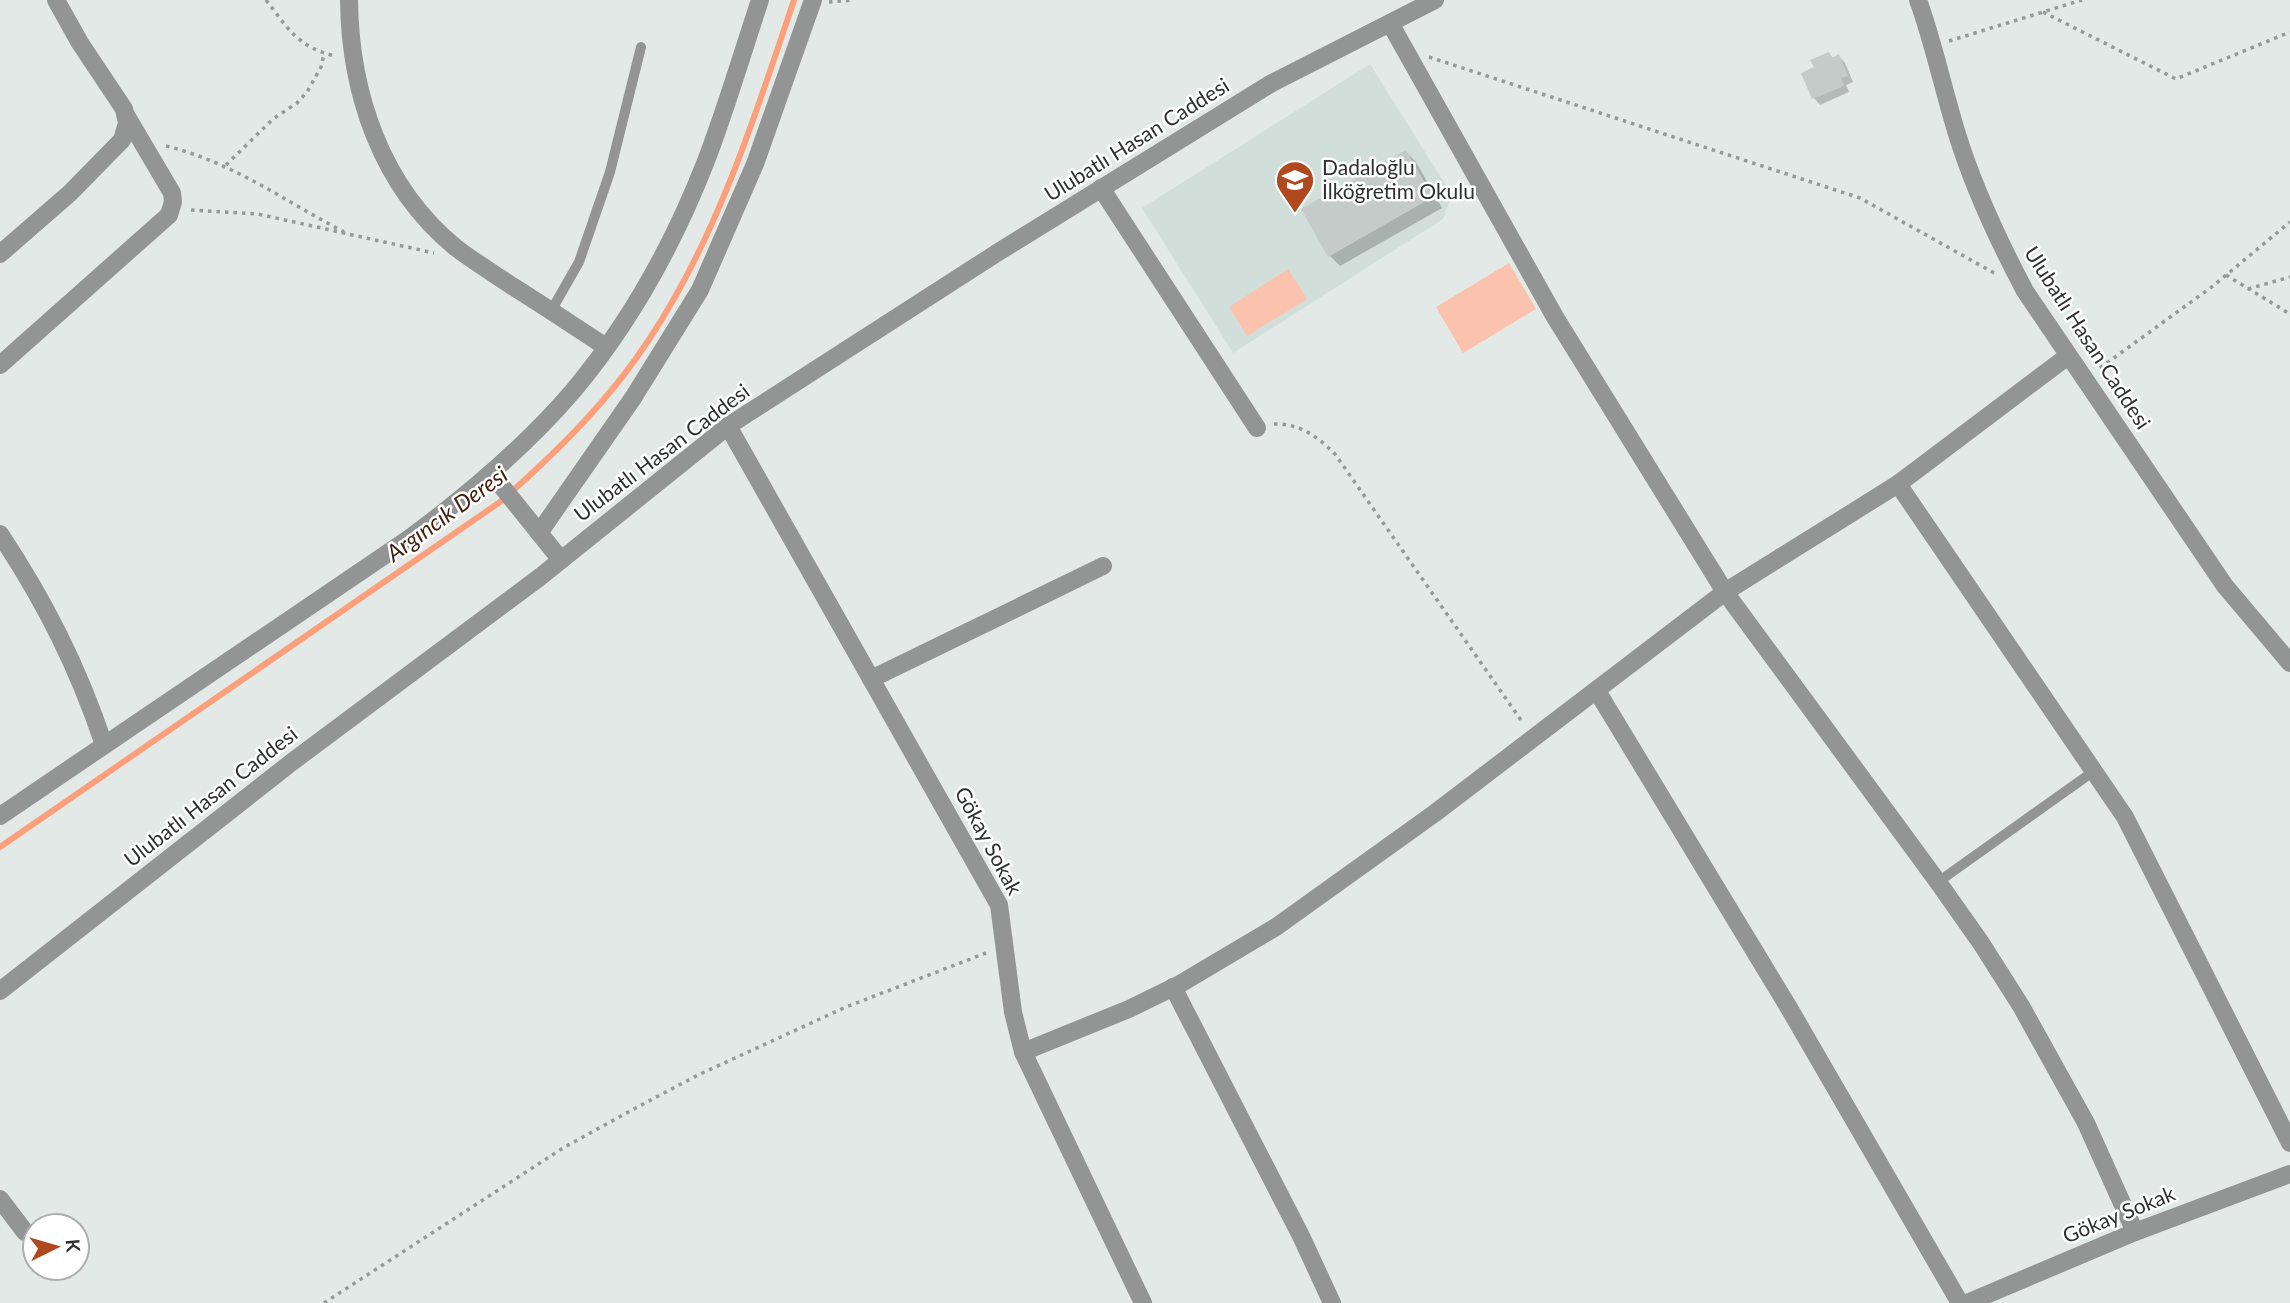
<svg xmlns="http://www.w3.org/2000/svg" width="2290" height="1303" viewBox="0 0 2290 1303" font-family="Lato,sans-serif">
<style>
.built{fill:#d1ded9}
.green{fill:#fbc2ad}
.shadow{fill:#0003}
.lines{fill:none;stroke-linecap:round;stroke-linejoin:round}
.stream{stroke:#fc9f7a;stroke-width:6}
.building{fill:#c5cbc8}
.path{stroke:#959998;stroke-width:3.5;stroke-dasharray:3.5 5;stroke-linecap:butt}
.service{stroke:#929594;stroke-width:10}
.minor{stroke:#929594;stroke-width:18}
.labels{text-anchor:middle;stroke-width:5;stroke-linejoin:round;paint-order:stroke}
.street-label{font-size:21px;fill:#2f3130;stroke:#fff}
.poi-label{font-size:21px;fill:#2f3130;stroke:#fff;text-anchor:start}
.water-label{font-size:23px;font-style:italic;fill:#421e0f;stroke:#fff}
</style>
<rect width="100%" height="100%" fill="#e3e9e7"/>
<path class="built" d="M1370,64L1452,195L1443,219L1233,353L1142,208Z"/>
<g class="green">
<path d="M1509,263L1536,309L1463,353L1436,307Z"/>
<path d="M1288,269L1307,299L1247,336L1229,307Z"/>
</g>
<g class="shadow">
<path d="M1829,54L1834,59L1839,56L1845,63L1853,82L1846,85L1849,92L1820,105L1814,98L1816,68Z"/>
<path d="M1406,152L1416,162L1442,208L1340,266L1330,256Z"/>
</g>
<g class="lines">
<path class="stream" d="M0,847L500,502C556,453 610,400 650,338C718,235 755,116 794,0"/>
</g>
<g class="building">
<path d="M1829,52L1832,58L1839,54L1848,76L1841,78L1844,86L1812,99L1801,73L1814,67L1810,60Z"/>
<path d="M1406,150L1433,197L1328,257L1301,209Z"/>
</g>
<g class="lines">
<g class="path">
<path d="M266,0C288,28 297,47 335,56"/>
<path d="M829,2L854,0"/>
<path d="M2043,12L2176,79L2290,32"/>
<path d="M1949,41L2082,0"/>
<path d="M1429,57L1860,198L1996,274"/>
<path d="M166,146C232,162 285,201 344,232"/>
<path d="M226,165L273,119L297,103L307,92L321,67L324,54"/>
<path d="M191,210L258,214L434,253"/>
<path d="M2226,275L2290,314"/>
<path d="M2248,289L2290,277"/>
<path d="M2100,368L2213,286L2290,222"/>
<path d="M1274,424C1299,423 1318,437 1335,454L1523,723"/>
<path d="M324,1303L563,1148L630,1111L698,1075L846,1007L986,953"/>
</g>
<g class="service">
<path d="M551,311L579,262L610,172L641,47"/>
<path d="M1938,882L2094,771"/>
</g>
<g class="minor">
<path d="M349,0C350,93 381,186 455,247C473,261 493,273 512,286C544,306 575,327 606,347"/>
<path d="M1918,0C1934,44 1943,89 1957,134C1974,189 1998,240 2025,291L2225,586L2290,663"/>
<path d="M1390,23L1555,317L1725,592L1938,882L1981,943L2021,1006L2086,1123L2135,1232"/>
<path d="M1101,188L1257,428"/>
<path d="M0,254L70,193L122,140L127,123L124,109L80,43L56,0"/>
<path d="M0,365L169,215L173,202L172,193L126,115"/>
<path d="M728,426L999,905L1013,1012L1023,1052L1143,1303"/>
<path d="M491,473L561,560"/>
<path d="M1898,484L2125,817L2290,1143"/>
<path d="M539,533L633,398L700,290L755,164L813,0"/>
<path d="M0,534C45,602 78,667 104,745"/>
<path d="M871,679L1103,566"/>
<path d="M1597,691L1789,1008L1960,1303"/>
<path d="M0,816L407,540C467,496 524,448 573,391C629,324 674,243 706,161C726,109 742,54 760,0"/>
<path d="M1173,987L1301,1236L1332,1303"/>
<path d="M0,991L292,762L540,577L728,426L1000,251L1272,83L1435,0"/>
<path d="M1023,1052L1129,1009L1180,984L1276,927L1435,813L1725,592L1898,484L2068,356"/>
<path d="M0,1199L25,1232"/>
<path d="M1967,1303L2135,1232L2290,1174"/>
</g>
</g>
<defs>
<g id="school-pin" transform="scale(2.0125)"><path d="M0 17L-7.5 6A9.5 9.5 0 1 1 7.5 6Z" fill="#b04a1e" stroke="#fff"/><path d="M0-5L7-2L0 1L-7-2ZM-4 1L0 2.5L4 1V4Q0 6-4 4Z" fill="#fff"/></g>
</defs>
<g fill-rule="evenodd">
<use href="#school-pin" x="1295" y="180"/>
</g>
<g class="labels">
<g class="street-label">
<text transform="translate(1137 140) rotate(-32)" y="7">Ulubatlı Hasan Caddesi</text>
<text transform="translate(2087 338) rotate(57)" y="7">Ulubatlı Hasan Caddesi</text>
<text transform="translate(662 453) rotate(-37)" y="7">Ulubatlı Hasan Caddesi</text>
<text transform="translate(211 797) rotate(-38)" y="7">Ulubatlı Hasan Caddesi</text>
<text transform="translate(988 841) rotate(62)" y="7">Gökay Sokak</text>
<text transform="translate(2119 1215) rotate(-22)" y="7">Gökay Sokak</text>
</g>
<g class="poi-label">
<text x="1322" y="175">Dadaloğlu<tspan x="1322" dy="24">İlköğretim Okulu</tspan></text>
</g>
<g class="water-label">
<text transform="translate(447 514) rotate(-36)" y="8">Argıncık Deresi</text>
</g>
</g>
<g transform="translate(56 1247) rotate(85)"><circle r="33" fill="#ffffff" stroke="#acadac" stroke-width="2"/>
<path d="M0-5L12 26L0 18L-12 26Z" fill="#b04a1e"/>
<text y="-10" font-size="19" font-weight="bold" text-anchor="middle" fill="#2f3130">K</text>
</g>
</svg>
